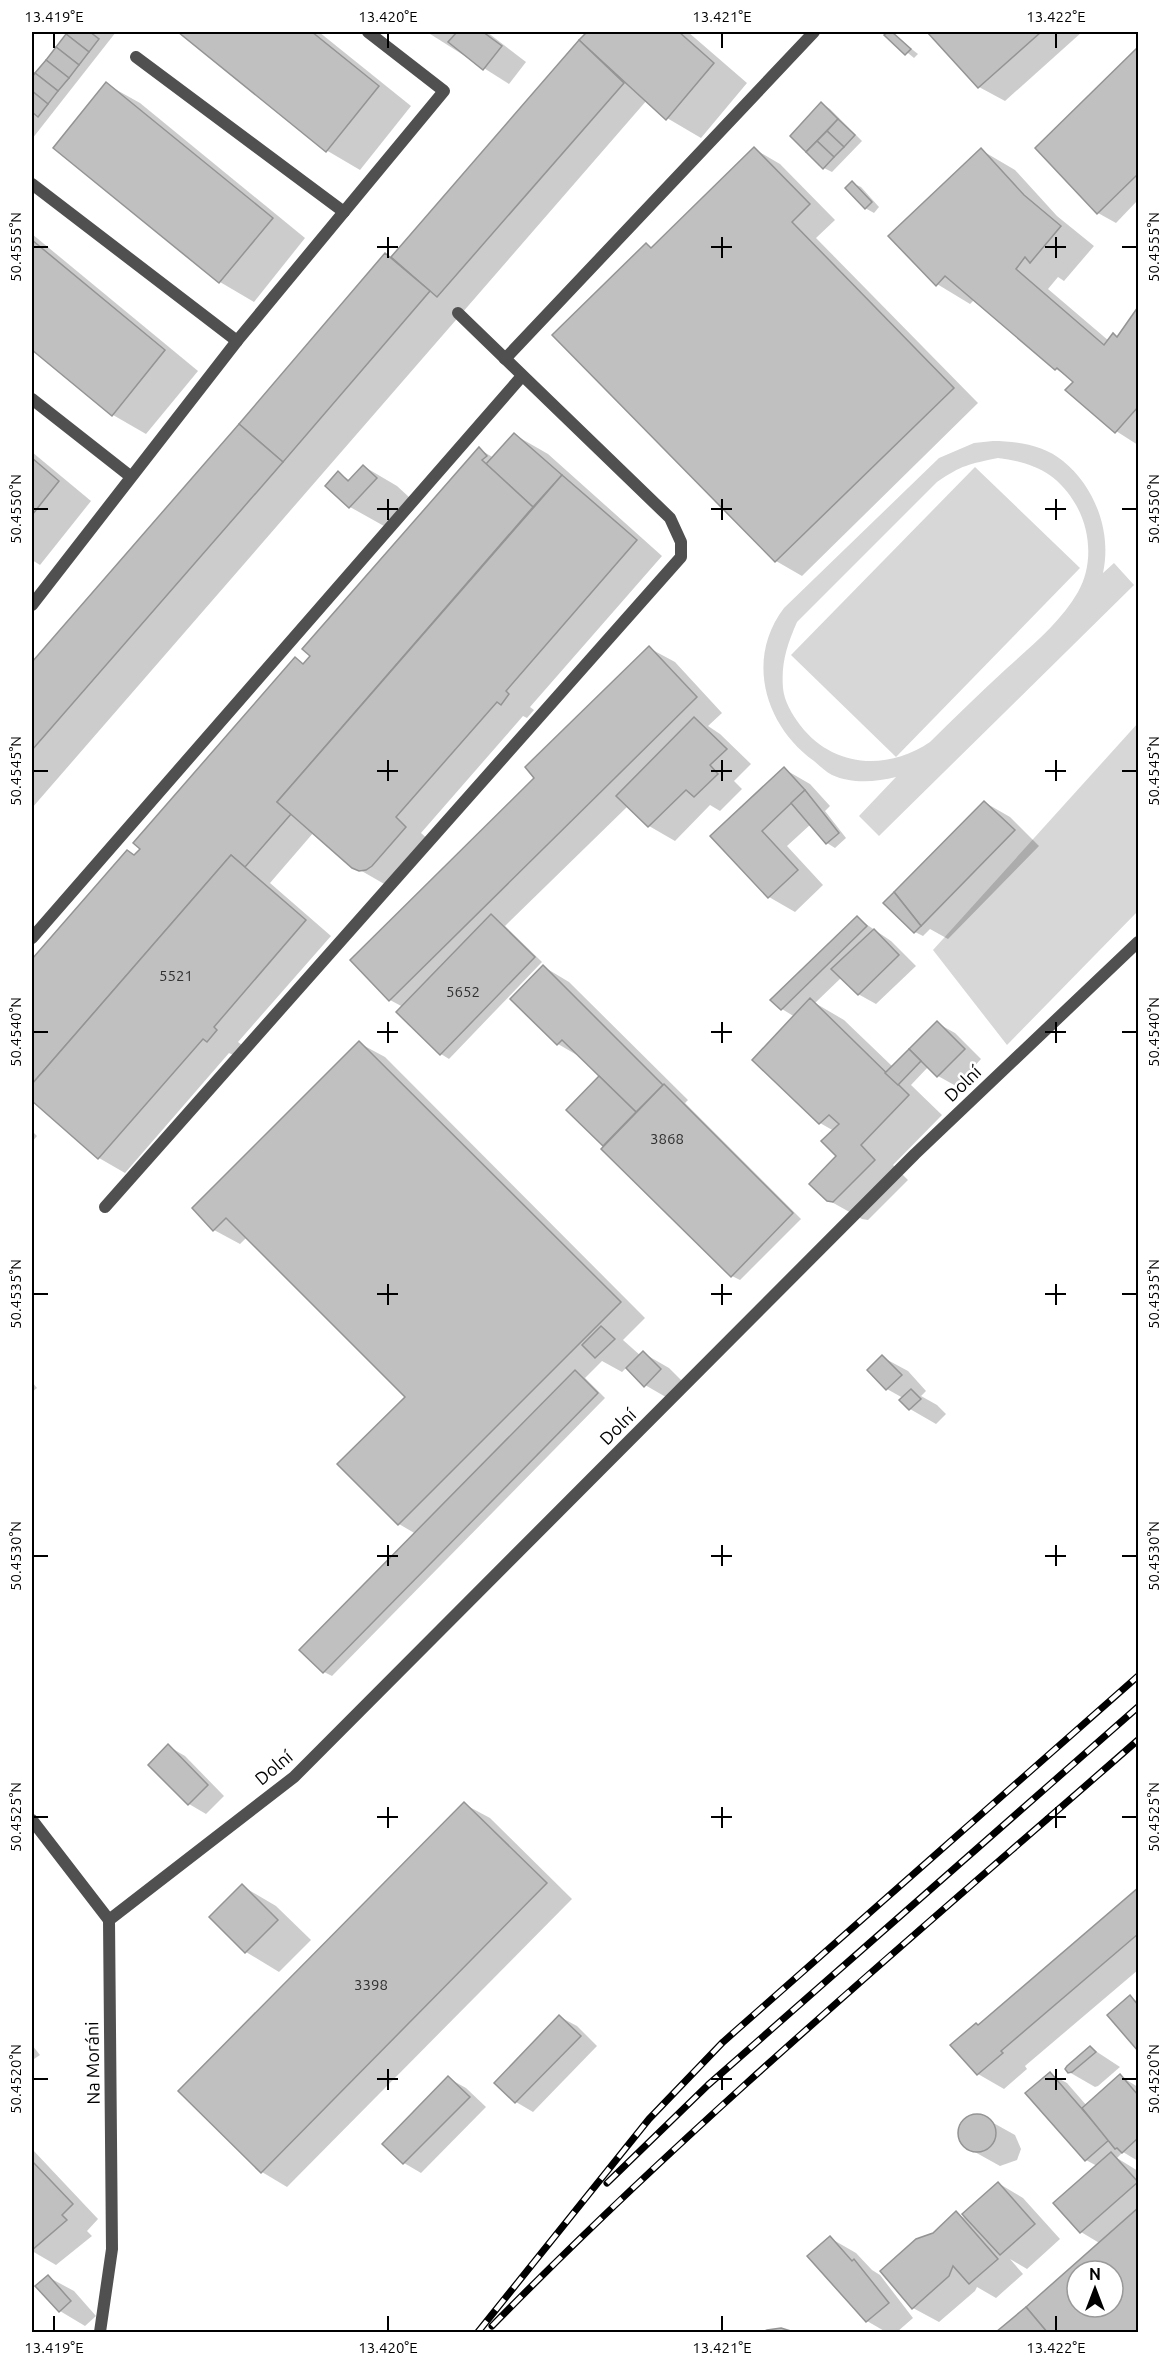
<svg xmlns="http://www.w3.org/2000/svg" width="1170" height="2364" viewBox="0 0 1170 2364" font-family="Ubuntu,sans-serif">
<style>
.green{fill:#d7d7d7;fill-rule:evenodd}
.shadow{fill:#0003;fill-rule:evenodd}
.building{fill:#c0c0c0;stroke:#949494;stroke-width:1.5;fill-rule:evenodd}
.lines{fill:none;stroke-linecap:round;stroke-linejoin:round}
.service{stroke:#505050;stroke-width:12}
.minor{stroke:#505050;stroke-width:12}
.rail-casing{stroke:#000;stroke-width:7}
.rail{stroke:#fff;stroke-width:4.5;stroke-dasharray:14;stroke-linecap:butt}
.ticks{fill:none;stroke:#000;stroke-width:2}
.labels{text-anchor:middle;stroke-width:5;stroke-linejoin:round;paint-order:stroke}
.number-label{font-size:15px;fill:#303030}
.street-label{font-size:18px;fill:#000;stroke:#fff}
.neatline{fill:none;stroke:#000;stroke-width:2}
.ticks-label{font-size:15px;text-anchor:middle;fill:#000}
</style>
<rect width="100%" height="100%" fill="#fff"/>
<g class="green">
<path d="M993,441C1017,441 1044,445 1063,461C1095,487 1112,532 1103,573L1114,563L1134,585L879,836L859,816L896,777C876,782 852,784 832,775C826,772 820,766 814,761C765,726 745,659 784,608L939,458L974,443ZM998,458C1032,462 1058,473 1076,505C1091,531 1093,566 1078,592C1061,622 1031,646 1006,669C980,693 955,717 930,742C887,771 833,768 800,725C792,714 784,701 783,688C781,663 787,645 797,622L937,482C962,465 969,464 998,458Z"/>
<path d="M975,467L1080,568L896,757L791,655Z"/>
<path d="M1138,723V911L1007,1045L933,950Z"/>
</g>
<g class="shadow">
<path d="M69,32H116L32,139V79Z"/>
<path d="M181,32H319L411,106L360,170L326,150Z"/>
<path d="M427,32H487L526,62L509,84Z"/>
<path d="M586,32H688L747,83L701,138L667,118L647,100L32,808V663L386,255L391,258L588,32Z"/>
<path d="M890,32L918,54L914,58L886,35Z"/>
<path d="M929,32H1082L1005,101L979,87Z"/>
<path d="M1138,49V200L1116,223L1098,213L1037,148Z"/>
<path d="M106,84L140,103L305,238L254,302L220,282L55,148Z"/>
<path d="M822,104L830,109L862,141L832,172L824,168L792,136Z"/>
<path d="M754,149L780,164L835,220L816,238L978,403L802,576L776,561L554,335L646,245L653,249Z"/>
<path d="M981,150L1015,170L1057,216L1094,246L1064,281L1058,277L1048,289L1109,341L1118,338L1138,310V445L1116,431L1075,382L1056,369L975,299L970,304L937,284Z"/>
<path d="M852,183L861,187L879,207L874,213L865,208Z"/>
<path d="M32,234L198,371L146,434L113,415L32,348Z"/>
<path d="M515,435L548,454L662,556L530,707L534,710L527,718L523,716L421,833L431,842L386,885L353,866L314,832L270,883L331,936L238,1042L242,1045L233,1055L229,1053L125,1173L99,1158L32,1099V961L127,852L135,856L296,659L304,664L479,449L494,458Z"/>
<path d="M32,452L91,501L40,565L32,560Z"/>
<path d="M363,466L397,486L410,498L384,526L350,507L327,485L338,473L351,481Z"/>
<path d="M649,648L675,662L722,713L708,726L720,734L751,764L734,781L742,789L720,811L710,805L675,841L649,826L628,806L505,926L542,962L449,1059L441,1054L398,1012L403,1007L390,1000L536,778Z"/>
<path d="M784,769L810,784L830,806L825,811L846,838L835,848L827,843L811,824L787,846L823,885L795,912L769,897L712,836Z"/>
<path d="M984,802L1010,817L1039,846L948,939L930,929L923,936L915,932Z"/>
<path d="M857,918L891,941L916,966L876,1004L858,994L842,977L815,1003L844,1020L893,1067L937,1023L955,1033L981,1059L956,1086L938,1076L929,1066L911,1085L942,1115L893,1165L908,1180L868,1220L862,1219L828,1200L839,1156L834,1131L820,1123L754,1060L795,1017L782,1009Z"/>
<path d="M544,967L569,982L688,1100L685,1103L801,1219L740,1280L732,1276L568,1110L601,1076L582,1058L558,1044Z"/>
<path d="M359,1043L385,1057L645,1318L623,1340L641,1356L643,1353L669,1368L686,1385L671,1400L645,1385L627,1367L622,1372L602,1361L585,1378L605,1398L332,1676L324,1672L416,1534L399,1524L407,1397L247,1237L240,1244L214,1230Z"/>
<path d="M32,1131L37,1136L32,1142Z"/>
<path d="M882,1357L908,1371L926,1391L921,1396L937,1405L946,1414L936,1424L910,1409L903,1398L887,1389L869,1370Z"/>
<path d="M32,1382L37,1388L32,1392Z"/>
<path d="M168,1746L185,1756L224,1796L206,1814L189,1804Z"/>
<path d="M464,1804L490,1818L572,1899L287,2187L262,2172Z"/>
<path d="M242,1886L276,1906L311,1940L279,1972L246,1952L211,1917Z"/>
<path d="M1138,1890V1970L1025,2066L1027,2069L1004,2089L978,2074L953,2045L980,2026Z"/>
<path d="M1130,1997L1138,2002V2049L1109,2015Z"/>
<path d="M560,2017L577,2026L597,2046L533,2112L516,2102Z"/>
<path d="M32,2045L40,2055L34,2059L32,2058Z"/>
<path d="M1091,2048L1120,2067L1098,2086L1095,2087L1069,2072Z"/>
<path d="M1050,2074L1067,2083L1087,2106L1120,2076L1138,2087V2161L1123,2152L1117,2158L1138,2171V2332H999L1101,2244L1081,2232L1097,2166L1086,2160ZM1077,2271H1113V2307H1077Z"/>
<path d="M448,2078L466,2088L486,2107L421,2173L404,2163Z"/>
<path d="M973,2116L988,2120L1015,2135L1021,2149L1017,2160L1000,2166L964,2146L959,2132L964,2120Z"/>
<path d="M32,2149L98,2219L87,2231L92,2236L56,2265L32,2251Z"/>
<path d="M998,2183L1023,2198L1060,2239L1027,2269L1010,2259L1023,2274L996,2298L977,2287L975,2291L939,2322L913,2308L933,2234L956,2213L970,2221Z"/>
<path d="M830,2238L856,2253L872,2270L880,2275L913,2318L897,2332H886L867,2321Z"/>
<path d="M48,2277L74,2291L96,2316L85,2326L60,2311Z"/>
</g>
<g class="building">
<path d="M68,32H90L99,39L89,52L66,34Z"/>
<path d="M178,32H312L379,86L326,152Z"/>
<path d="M457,32H483L502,46L483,70L448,42Z"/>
<path d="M587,32H679L714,63L666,120L579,40Z"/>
<path d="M888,32H892L911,49L905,55L884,35Z"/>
<path d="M927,32H1041L978,88Z"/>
<path d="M66,34L89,52L79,65L56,47Z"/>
<path d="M579,40L624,83L437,297L391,257Z"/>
<path d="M56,47L79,65L69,78L46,60Z"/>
<path d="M1138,47V174L1097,214L1035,148Z"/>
<path d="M46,60L69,78L58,91L35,73Z"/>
<path d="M35,73L58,91L48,104L32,91V77Z"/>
<path d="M106,82L273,218L219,283L53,148Z"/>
<path d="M32,91L48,104L38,117L32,112Z"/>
<path d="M821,102L838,119L806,152L790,136Z"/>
<path d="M838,119L855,135L844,147L827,131Z"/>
<path d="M827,131L844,147L834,157L817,141Z"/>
<path d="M817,141L834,157L823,169L806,152Z"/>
<path d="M754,147L810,204L792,222L954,388L775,562L552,335L646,243L651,248Z"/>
<path d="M981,148L1024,195L1061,226L1030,263L1025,257L1016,269L1104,345L1113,333L1117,337L1138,307V407L1115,433L1065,390L1073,382L1057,368L1055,370L945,276L936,286L888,236Z"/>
<path d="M852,181L872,202L865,209L845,188Z"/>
<path d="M32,240L165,350L112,416L32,350Z"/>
<path d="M385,253L430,291L283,462L239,424Z"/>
<path d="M239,424L283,462L32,750V662Z"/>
<path d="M514,433L562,475L533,507L486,464Z"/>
<path d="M479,447L487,456L482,460L533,507L277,802L291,814L245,867L231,855L32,1084V959L127,850L134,855L140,849L133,843L295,657L303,664L310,656L302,649Z"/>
<path d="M32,458L59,481L32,515Z"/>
<path d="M363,465L377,478L349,508L325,486L338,471L348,481Z"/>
<path d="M562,475L637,540L506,691L509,694L501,705L497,702L396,817L406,827L372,866L366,870L359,871L352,868L277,802Z"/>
<path d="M649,646L697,697L389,1001L350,960L534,778L525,767Z"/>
<path d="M694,717L727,749L710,765L718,774L694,797L686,790L648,827L616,796Z"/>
<path d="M784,767L805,790L762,831L798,870L768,898L710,836Z"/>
<path d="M805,790L839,833L826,844L791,803Z"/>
<path d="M984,801L1015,830L921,926L894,892Z"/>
<path d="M231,855L306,920L214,1027L217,1030L207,1042L203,1039L98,1159L32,1101V1084Z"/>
<path d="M894,892L921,926L914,933L883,903Z"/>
<path d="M491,914L535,957L440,1055L396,1012Z"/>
<path d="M857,916L867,926L781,1010L770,1000Z"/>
<path d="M874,929L899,955L858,995L831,969Z"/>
<path d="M543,965L663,1085L636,1112L562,1040L557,1045L510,999Z"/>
<path d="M810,998L909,1095L861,1145L875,1160L833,1202L827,1201L809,1184L836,1156L821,1141L839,1124L829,1115L819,1124L752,1060Z"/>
<path d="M937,1021L965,1049L937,1077L909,1049Z"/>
<path d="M359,1041L621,1302L398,1525L337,1464L405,1397L226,1218L213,1231L192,1208Z"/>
<path d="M909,1049L921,1061L898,1085L885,1073Z"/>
<path d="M599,1076L636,1112L603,1146L566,1110Z"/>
<path d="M664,1084L793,1213L731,1277L601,1149Z"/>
<path d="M601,1326L615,1339L595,1358L582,1345Z"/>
<path d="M643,1351L661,1369L644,1387L626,1368Z"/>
<path d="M882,1355L902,1375L886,1390L867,1370Z"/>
<path d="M575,1370L598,1393L323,1673L299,1650Z"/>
<path d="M911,1389L921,1399L909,1410L899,1400Z"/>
<path d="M168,1744L208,1785L188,1805L148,1765Z"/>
<path d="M464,1802L547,1883L261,2173L178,2091Z"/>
<path d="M242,1884L278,1920L245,1953L209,1917Z"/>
<path d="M1138,1888V1934L1001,2051L1003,2053L977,2075L950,2045L976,2023L978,2025Z"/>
<path d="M1130,1995L1138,2005V2051L1107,2015Z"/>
<path d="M559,2015L581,2036L515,2103L494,2083Z"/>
<path d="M1090,2046L1096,2052L1072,2072L1068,2073L1065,2069L1067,2066Z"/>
<path d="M1050,2072L1109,2140L1085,2161L1025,2093Z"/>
<path d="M1120,2074L1138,2095V2138L1122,2153L1117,2148L1115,2149L1082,2108Z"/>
<path d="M448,2076L470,2097L403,2164L382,2144Z"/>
<circle cx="977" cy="2133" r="19"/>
<path d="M1111,2152L1138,2182L1080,2233L1053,2203Z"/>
<path d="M32,2161L73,2204L62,2215L67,2220L32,2250Z"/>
<path d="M998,2182L1035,2224L1000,2255L962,2214Z"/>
<path d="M1138,2208V2332H1047L1026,2307ZM1077,2271H1113V2307H1077Z"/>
<path d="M956,2211L998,2259L969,2284L953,2266L949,2276L912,2309L880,2271L916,2239L933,2233Z"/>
<path d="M830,2236L852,2261L854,2259L889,2303L866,2322L807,2256Z"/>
<path d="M48,2275L71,2301L59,2312L35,2286Z"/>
<path d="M1026,2307L1047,2332H996Z"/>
<path d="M781,2328L794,2332H762L767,2330Z"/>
</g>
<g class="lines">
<g class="service">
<path d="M136,57L344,212"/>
<path d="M32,184L237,341"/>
<path d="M505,359L814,32"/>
<path d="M32,399L130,476"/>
<path d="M32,605L237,341L444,91L368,32"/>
<path d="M32,938L522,376"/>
<path d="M105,1207L681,557V542L670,518L458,313"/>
</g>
<g class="minor">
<path d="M32,1820L109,1920L112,2249L100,2332"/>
<path d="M109,1920L294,1777L915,1154L1138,942"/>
</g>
<g class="rail-casing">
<g id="rail">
<path d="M607,2183L708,2085L1138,1707"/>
<path d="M492,2326C696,2118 920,1931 1138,1740"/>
<path d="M478,2332L649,2119L723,2042L1138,1676"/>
</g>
</g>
<use href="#rail" class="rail"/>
</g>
<path class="ticks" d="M54,33V48M388,33V48M722,33V48M1056,33V48M388,237V258M722,237V258M1056,237V258M33,247H48M377,247H398M711,247H732M1045,247H1066M1122,247H1137M388,499V520M722,499V520M1056,499V520M33,509H48M377,509H398M711,509H732M1045,509H1066M1122,509H1137M388,760V781M722,760V781M1056,760V781M33,771H48M377,771H398M711,771H732M1045,771H1066M1122,771H1137M388,1022V1043M722,1022V1043M1056,1022V1043M33,1032H48M377,1032H398M711,1032H732M1045,1032H1066M1122,1032H1137M388,1284V1305M722,1284V1305M1056,1284V1305M33,1294H48M377,1294H398M711,1294H732M1045,1294H1066M1122,1294H1137M388,1545V1566M722,1545V1566M1056,1545V1566M33,1556H48M377,1556H398M711,1556H732M1045,1556H1066M1122,1556H1137M388,1807V1828M722,1807V1828M1056,1807V1828M33,1817H48M377,1817H398M711,1817H732M1045,1817H1066M1122,1817H1137M388,2069V2090M722,2069V2090M1056,2069V2090M33,2079H48M377,2079H398M711,2079H732M1045,2079H1066M1122,2079H1137M54,2316V2331M388,2316V2331M722,2316V2331M1056,2316V2331"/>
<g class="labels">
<g class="number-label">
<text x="176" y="981">5521</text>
<text x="463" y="997">5652</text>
<text x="667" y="1144">3868</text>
<text x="371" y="1990">3398</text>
</g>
<g class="street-label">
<text transform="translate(963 1084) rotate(-44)" y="6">Dolní</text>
<text transform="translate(618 1427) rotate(-45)" y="6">Dolní</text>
<text transform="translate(274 1768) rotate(-40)" y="6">Dolní</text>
<text transform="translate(93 2063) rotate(-91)" y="6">Na Moráni</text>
</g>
</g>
<rect width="1170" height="2364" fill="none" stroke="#ffffff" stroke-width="66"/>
<g transform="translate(1095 2289)"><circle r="28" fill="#ffffff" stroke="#999999" stroke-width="1.5"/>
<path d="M0-4.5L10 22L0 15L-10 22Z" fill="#000000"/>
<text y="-9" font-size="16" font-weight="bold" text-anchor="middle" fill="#000000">N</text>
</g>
<rect x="33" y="33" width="1104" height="2298" class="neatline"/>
<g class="ticks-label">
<text x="54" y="22">13.419°E</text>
<text x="388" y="22">13.420°E</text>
<text x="722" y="22">13.421°E</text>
<text x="1056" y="22">13.422°E</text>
<text transform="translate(16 247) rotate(-90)" y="5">50.4555°N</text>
<text transform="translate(1154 247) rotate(-90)" y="5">50.4555°N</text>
<text transform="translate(16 509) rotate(-90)" y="5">50.4550°N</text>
<text transform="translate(1154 509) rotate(-90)" y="5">50.4550°N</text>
<text transform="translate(16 771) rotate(-90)" y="5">50.4545°N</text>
<text transform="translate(1154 771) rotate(-90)" y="5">50.4545°N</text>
<text transform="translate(16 1032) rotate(-90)" y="5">50.4540°N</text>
<text transform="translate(1154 1032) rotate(-90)" y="5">50.4540°N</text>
<text transform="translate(16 1294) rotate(-90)" y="5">50.4535°N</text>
<text transform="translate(1154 1294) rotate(-90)" y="5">50.4535°N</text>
<text transform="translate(16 1556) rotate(-90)" y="5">50.4530°N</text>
<text transform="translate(1154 1556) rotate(-90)" y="5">50.4530°N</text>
<text transform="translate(16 1817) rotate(-90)" y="5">50.4525°N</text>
<text transform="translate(1154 1817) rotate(-90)" y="5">50.4525°N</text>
<text transform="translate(16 2079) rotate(-90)" y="5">50.4520°N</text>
<text transform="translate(1154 2079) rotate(-90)" y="5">50.4520°N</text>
<text x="54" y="2353">13.419°E</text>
<text x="388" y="2353">13.420°E</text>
<text x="722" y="2353">13.421°E</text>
<text x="1056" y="2353">13.422°E</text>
</g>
</svg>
